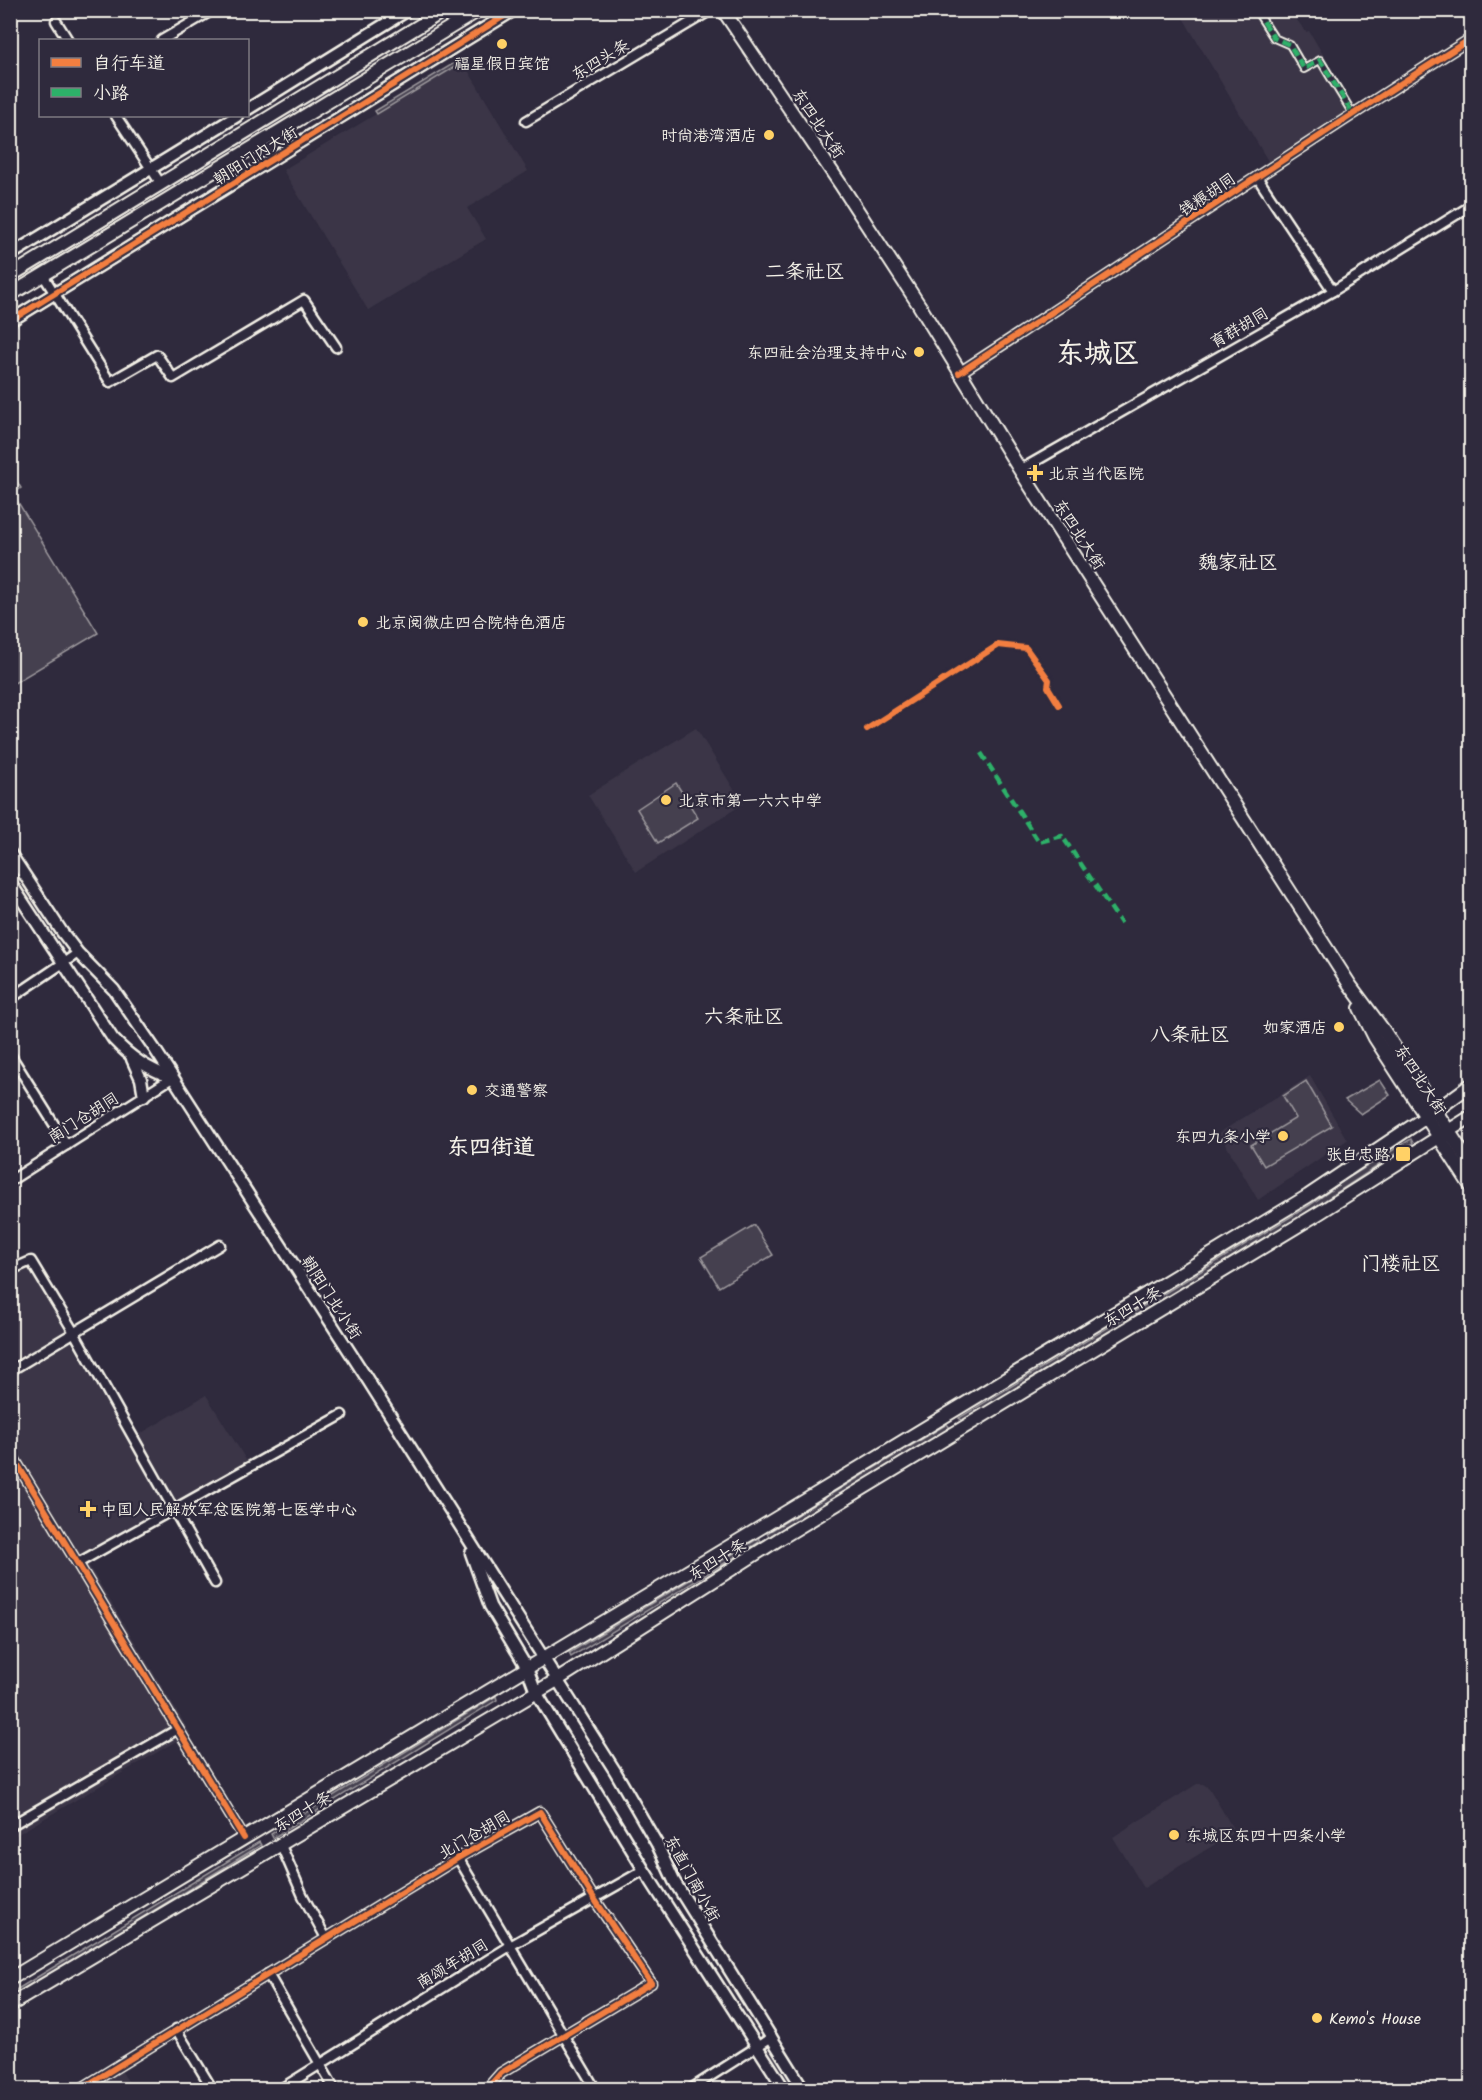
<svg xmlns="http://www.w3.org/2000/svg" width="1482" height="2100" viewBox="0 0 1482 2100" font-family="Kalam,'LXGW WenKai TC',sans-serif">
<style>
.built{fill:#3b3647}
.green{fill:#454050;stroke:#9c989c;stroke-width:1.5}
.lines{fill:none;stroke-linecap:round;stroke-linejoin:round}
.pedestrian-casing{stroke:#f4f1e8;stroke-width:10}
.minor-casing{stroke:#f4f1e8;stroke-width:13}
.tertiary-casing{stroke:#f4f1e8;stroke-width:15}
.secondary-casing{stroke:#f4f1e8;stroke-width:15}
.primary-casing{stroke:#f4f1e8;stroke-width:16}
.pedestrian{stroke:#2f2a3d;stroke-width:6}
.minor{stroke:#2f2a3d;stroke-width:8}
.tertiary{stroke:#2f2a3d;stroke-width:10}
.secondary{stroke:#2f2a3d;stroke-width:10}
.primary{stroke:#2f2a3d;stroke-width:12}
.quiet{stroke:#2db169;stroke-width:4.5;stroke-dasharray:9 4.5;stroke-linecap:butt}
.cycleway-casing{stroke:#2f2a3d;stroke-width:10}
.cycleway{stroke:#f27e40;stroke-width:6}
.poi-dot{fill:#ffd166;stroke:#2f2a3d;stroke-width:2}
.labels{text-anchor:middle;stroke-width:4.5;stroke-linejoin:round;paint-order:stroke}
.street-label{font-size:16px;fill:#f4f1e8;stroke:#2f2a3d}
.poi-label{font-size:16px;fill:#f4f1e8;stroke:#2f2a3d;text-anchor:start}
.quarter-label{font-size:20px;fill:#f4f1e8;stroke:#2f2a3d}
.district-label{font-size:22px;font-weight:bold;fill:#f4f1e8;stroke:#2f2a3d}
.town-label{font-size:28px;font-weight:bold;fill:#f4f1e8;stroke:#2f2a3d}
</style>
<rect width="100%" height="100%" fill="#2f2a3d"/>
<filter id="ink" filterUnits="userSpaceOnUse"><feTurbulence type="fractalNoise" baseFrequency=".0167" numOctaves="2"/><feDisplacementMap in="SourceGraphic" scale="12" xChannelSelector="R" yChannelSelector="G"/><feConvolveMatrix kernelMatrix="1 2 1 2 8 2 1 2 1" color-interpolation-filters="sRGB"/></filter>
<g filter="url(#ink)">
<g class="built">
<path d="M1179,11H1290L1306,32L1309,31L1354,107L1268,161Z"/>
<path d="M463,62L528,171L467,208L486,239L368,310L283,170Z"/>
<path d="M696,728L743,804L636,872L588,795Z"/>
<path d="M1310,1076L1347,1140L1258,1200L1219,1133Z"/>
<path d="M28,1267L128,1441L206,1395L248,1463L83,1556L190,1733L11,1838L10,1269L13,1272Z"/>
<path d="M1197,1784H1203L1209,1788L1235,1832L1144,1888L1113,1837Z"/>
<path d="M122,2072L133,2089H93Z"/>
</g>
<g class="green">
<path d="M461,59L463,62L377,114L375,111Z"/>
<path d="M10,470L21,488L13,494L98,633L11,685Z"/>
<path d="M676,783L698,818L658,843L637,809Z"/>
<path d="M1380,1080L1390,1095L1361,1114L1345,1100Z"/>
<path d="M1306,1081L1332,1126L1264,1166L1251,1145L1296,1118L1283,1096Z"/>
<path d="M1411,1139L1413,1143L1301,1216L963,1421L959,1418L1310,1205L1348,1178Z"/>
<path d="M754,1225L773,1255L719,1287L701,1257Z"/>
<path d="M947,1424L950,1428L769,1537L767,1533Z"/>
<path d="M759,1538L761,1541L571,1657L569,1653Z"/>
<path d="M496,1696L497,1700L273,1838L271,1834Z"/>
<path d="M259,1842L261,1845L11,1998V1993Z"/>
</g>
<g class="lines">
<g class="pedestrian-casing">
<path id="pedestrian" d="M1256,10L1274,38L1290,45L1304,69L1320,60L1353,114"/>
</g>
<g class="minor-casing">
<g id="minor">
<path d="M420,10L427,21"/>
<path d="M56,21L68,40"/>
<path d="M162,40L213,10"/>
<path d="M116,116L161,184"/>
<path d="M526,121L708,12L725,10"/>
<path d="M1257,177L1333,291"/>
<path d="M43,275L110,382L157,355L173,378L304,300L336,347"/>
<path d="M959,373C1130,262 1299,147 1472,38"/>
<path d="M1020,470L1333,291L1472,205"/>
<path d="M10,999L78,953"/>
<path d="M10,1054L67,1145"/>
<path d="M10,1181L172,1078"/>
<path d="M10,1261L15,1268L31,1261L75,1334L215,1583"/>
<path d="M10,1371L220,1245"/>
<path d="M10,1452L244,1838"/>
<path d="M78,1563L342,1415"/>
<path d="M10,1826L178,1729"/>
<path d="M280,1843L303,1896L326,1938"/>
<path d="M458,1858L596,2090"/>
<path d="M268,1974L335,2090"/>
<path d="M176,2029L213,2090"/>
<path d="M79,2090L458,1858L540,1812L593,1897L651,1983L501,2073L486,2090"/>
<path d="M279,2090L510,1946L644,1870"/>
<path d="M689,2090L772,2037"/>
</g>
</g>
<g class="tertiary-casing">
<g id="tertiary">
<path d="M248,109L408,10"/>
<path d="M10,255L237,116"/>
<path d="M10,321L514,10"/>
</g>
</g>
<g class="secondary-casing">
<g id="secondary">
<path d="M10,853L62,932L78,953L114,990L154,1048L364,1374L615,1771L657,1844L674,1881L804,2090"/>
<path d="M10,882L113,1039C132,1059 147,1068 172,1078"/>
<path d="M132,1059L141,1079L144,1096"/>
<path d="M471,1553L490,1606L527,1668L536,1692L644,1870L785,2090"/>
</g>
</g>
<g class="primary-casing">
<g id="primary">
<path d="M723,10L841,185L919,305L1020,470L1350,985L1384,1031L1472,1167"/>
<path d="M10,276L445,10"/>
<path d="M10,295L479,10"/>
<path d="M1360,1008L1375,1038L1472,1188"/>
<path d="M10,1979L760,1528L1308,1196L1435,1111L1472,1084"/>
<path d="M10,2005L557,1680L779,1539L1319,1213L1472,1116"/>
</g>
</g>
<use href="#pedestrian" class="pedestrian"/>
<use href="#minor" class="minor"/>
<use href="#tertiary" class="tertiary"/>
<use href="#secondary" class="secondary"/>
<use href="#primary" class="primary"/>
<g class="quiet">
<path d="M1256,10L1274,38L1290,45L1304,69L1320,60L1353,114"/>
<path d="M723,11L725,10"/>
<path d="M981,753L1039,842L1062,836L1121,923"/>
</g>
<g class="cycleway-casing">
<g id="cycleway">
<path d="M10,321L514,10"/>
<path d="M959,373C1130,262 1299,147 1472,38"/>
<path d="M867,729L998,645L1026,648L1049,680L1048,687L1059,705"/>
<path d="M10,1452L244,1838"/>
<path d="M79,2090L458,1858L540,1812L593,1897L651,1983L501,2073L486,2090"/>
</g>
</g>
<use href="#cycleway" class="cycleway"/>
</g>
</g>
<g class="poi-dot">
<circle cx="502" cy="44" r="6"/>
<circle cx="769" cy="135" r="6"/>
<circle cx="919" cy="352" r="6"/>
<path d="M1032 464h6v6h6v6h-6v6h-6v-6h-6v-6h6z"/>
<circle cx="363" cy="622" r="6"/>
<circle cx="666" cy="800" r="6"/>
<circle cx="1339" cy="1027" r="6"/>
<circle cx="472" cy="1090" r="6"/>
<circle cx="1283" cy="1136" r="6"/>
<rect x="1395" y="1146" width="16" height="16" rx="3"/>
<path d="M85 1500h6v6h6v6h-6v6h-6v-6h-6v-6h6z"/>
<circle cx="1174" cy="1835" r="6"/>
<circle cx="1317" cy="2018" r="6"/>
</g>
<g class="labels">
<g class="street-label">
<text transform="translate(600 59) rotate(-31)" y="6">东四头条</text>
<text transform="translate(819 123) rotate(56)" y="6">东四北大街</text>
<text transform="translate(255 155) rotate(-32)" y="6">朝阳门内大街</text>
<text transform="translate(1207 194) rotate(-34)" y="6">钱粮胡同</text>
<text transform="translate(1239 327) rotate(-30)" y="6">育群胡同</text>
<text transform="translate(1080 534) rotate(57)" y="6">东四北大街</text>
<text transform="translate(1421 1079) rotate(57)" y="6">东四北大街</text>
<text transform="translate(83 1117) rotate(-32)" y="6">南门仓胡同</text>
<text transform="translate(332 1297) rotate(57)" y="6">朝阳门北小街</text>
<text transform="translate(1132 1306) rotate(-31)" y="6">东四十条</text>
<text transform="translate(717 1559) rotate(-32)" y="6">东四十条</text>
<text transform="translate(302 1811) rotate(-31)" y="6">东四十条</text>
<text transform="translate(474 1834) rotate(-30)" y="6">北门仓胡同</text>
<text transform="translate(693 1878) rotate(61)" y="6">东直门南小街</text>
<text transform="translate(452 1963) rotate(-31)" y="6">南颂年胡同</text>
</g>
<g class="poi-label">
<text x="502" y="69" text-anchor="middle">福星假日宾馆</text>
<text x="757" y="141" text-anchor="end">时尚港湾酒店</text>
<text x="907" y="358" text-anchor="end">东四社会治理支持中心</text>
<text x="1048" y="479">北京当代医院</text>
<text x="375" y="628">北京阅微庄四合院特色酒店</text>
<text x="678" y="806">北京市第一六六中学</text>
<text x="1327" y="1033" text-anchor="end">如家酒店</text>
<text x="484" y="1096">交通警察</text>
<text x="1271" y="1142" text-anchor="end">东四九条小学</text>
<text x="1390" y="1160" text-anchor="end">张自忠路</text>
<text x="101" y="1515">中国人民解放军总医院第七医学中心</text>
<text x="1186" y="1841">东城区东四十四条小学</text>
<text x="1329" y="2024">Kemo's House</text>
</g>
<g class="quarter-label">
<text x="805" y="278">二条社区</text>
<text x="1238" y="569">魏家社区</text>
<text x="744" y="1023">六条社区</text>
<text x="1190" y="1041">八条社区</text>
<text x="1401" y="1270">门楼社区</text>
</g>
<g class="district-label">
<text x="491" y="1154">东四街道</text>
</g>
<g class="town-label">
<text x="1098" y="362">东城区</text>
</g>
</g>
<rect width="1482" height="2100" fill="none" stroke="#2f2a3d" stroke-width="36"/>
<rect x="18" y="18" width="1446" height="2064" fill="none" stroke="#f4f1e8" stroke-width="2" filter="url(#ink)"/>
<rect x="39" y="39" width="210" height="78" fill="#2f2a3d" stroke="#7e7a81" stroke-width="1.5"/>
<rect x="51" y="58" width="30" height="9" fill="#f27e40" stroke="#7e7a81" stroke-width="1.5"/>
<text x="93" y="69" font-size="18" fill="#f4f1e8">自行车道</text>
<rect x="51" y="88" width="30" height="9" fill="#2db169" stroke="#7e7a81" stroke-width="1.5"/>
<text x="93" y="99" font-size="18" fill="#f4f1e8">小路</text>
</svg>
